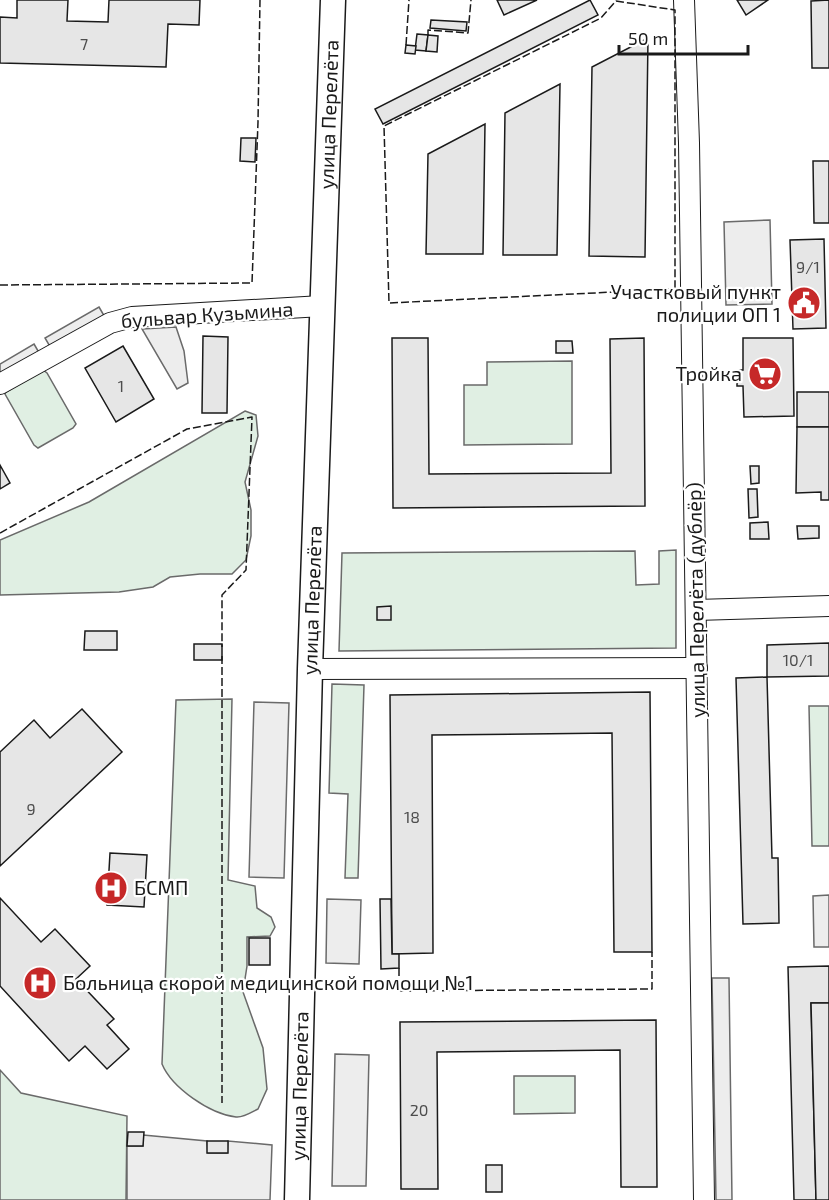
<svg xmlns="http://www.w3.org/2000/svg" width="829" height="1200" viewBox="0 0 829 1200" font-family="'Exo 2',sans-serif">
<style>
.green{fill:#e0efe3;stroke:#6a6a6a;stroke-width:1.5}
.parking{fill:#ededed;stroke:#6a6a6a;stroke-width:1.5}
.building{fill:#e6e6e6;stroke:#1a1a1a;stroke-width:1.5}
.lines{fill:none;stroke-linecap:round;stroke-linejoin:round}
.minor-casing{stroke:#1a1a1a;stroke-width:22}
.major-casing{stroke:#1a1a1a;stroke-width:27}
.minor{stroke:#fff;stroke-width:20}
.major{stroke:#fff;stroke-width:24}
.fence{stroke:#1a1a1a;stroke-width:1.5;stroke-dasharray:8 3;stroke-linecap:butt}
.labels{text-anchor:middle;stroke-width:4.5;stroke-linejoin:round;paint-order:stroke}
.number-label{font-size:16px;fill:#4d4d4d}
.street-label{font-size:20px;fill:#1a1a1a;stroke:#fff}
.poi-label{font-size:20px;fill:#1a1a1a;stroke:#fff;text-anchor:end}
</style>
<rect width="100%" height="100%" fill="#fff"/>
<g class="green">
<path d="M572,361V444L464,445V385H487V362Z"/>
<path d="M43,370L47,373L76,424L73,428L38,448L34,445L5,394L6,392Z"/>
<path d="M245,411L256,415L258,436L245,482L251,510V536L246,560L232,574H200L170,577L153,587L119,592L0,595V540L89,502Z"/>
<path d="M676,550V648L339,651L342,553L635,551L636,585L659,584V551Z"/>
<path d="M332,684L364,685L358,878H345L348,794L329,793Z"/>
<path d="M232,699L228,880L255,886L257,908L271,917L275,927L270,936L247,937V966L243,992L263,1048L267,1089L258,1109C252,1112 243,1118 236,1117C210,1114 172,1088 162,1064L176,700Z"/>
<path d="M809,706H829V846H812Z"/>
<path d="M0,1070L21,1093L127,1116L126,1200H0Z"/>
<path d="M514,1076H575V1113L514,1114Z"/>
</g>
<g class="parking">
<path d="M770,220L772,304L726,305L724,222Z"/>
<path d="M99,307L106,319L52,350L45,338Z"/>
<path d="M176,327L184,351L188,383L177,389L142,329Z"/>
<path d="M34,344L41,356L0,379V364Z"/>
<path d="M254,702L289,703L284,878L249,877Z"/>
<path d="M829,895V947H814L813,896Z"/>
<path d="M327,899L361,900L359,964L326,963Z"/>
<path d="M712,978H729L732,1200H716Z"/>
<path d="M335,1054L369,1055L366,1186H332Z"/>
<path d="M143,1135L207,1141L208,1153H227L228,1141L272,1145L270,1200H127V1146H143Z"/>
</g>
<g class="building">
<path d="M17,0H68L67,21L108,22L109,0H200L199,25L168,24L166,67L0,63V17L17,18Z"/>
<path d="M497,0H537L504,15Z"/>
<path d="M590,0L598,15L383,124L375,109Z"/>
<path d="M737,0H768L746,15Z"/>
<path d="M829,0V68H812L811,1Z"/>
<path d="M431,20L467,22L466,31L430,28Z"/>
<path d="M417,34L428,35L426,51L415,50Z"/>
<path d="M428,35L438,36L437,52L426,51Z"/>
<path d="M648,38L645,257L589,256L592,67Z"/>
<path d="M406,45L416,46L415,54L405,53Z"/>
<path d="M560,84L557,255H503L505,113Z"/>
<path d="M485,124L483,254H426L428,154Z"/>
<path d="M241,138H256L255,162L240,161Z"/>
<path d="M813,161H829V223H814Z"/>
<path d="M824,239L826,328L793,329L790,240Z"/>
<path d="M203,336L228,337L227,413H202Z"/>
<path d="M392,338H428L429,474L611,473L610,339L644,338L645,506L393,508Z"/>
<path d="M743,338H793L794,416L744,417L743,386H737V370H743Z"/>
<path d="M556,341H572L573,353H556Z"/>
<path d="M123,346L154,399L116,422L85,368Z"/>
<rect x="797" y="392" width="32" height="35"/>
<path d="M797,427H829V500H821V492L796,493Z"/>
<path d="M0,465L10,483L0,489Z"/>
<path d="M750,466H759V483L751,484Z"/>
<path d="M748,489H757L758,517L749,518Z"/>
<path d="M768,522L769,539H750V523Z"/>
<path d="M797,526H819V538L798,539Z"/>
<path d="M391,606V620H377V607Z"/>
<path d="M85,631H117V650H84Z"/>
<path d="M829,643V676L767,677V645Z"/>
<rect x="194" y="644" width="28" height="16"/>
<path d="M767,677L772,858H778L779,923L743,924L736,678Z"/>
<path d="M650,692L652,952H614L612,733L432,735L433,953L392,954L390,695Z"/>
<path d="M82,709L122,752L0,866V752L34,720L50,738Z"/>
<path d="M110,853L147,855L144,907L107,905Z"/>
<path d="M0,898L41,942L55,929L90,966L76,979L114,1019L107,1025L129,1049L107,1069L85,1046L69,1061L0,986Z"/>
<path d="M380,899H391L392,954H399V968L381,969Z"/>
<rect x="249" y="938" width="21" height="27"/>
<path d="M829,966V1003H811L816,1200H794L788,967Z"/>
<path d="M811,1003H829V1200H816Z"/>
<path d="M656,1020L657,1187H621L620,1050L437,1052L438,1189H401L400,1022Z"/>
<path d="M128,1132H144L143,1146H127Z"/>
<rect x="207" y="1141" width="21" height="12"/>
<rect x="486" y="1165" width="16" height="27"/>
</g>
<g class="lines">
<g class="minor-casing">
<g id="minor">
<path d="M684,0L689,143L704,1200"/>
<path d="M0,384L110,323L132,317L322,306"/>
<path d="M696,610L829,606"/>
<path d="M310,669L697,668"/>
</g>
</g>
<g class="major-casing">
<g id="major">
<path id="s1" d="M297,1200L310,669L333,0"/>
</g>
</g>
<use href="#minor" class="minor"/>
<use href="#major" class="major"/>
<g class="fence">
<path d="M616,1L675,10V289L389,303L384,126L601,18Z"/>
<path d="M428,35V30L468,33L471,0"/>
<path d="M406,45L409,0"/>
<path d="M0,285L252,283L258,122L260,0"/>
<path d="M0,533L187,429L252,417L246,570L222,595V647"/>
<path d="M222,656V1103"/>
<path d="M399,968V991L652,989V952"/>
</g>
</g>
<defs>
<g id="civic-disc" transform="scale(1.725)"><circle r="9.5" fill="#c62828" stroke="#fff"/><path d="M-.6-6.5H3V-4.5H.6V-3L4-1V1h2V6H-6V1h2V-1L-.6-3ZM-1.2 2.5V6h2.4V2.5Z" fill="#fff"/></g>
<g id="supermarket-disc" transform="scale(1.725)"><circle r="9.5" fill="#c62828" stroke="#fff"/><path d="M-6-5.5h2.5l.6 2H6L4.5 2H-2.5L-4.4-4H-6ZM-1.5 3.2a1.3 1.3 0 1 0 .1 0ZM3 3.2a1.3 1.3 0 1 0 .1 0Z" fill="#fff"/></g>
<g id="hospital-disc" transform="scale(1.725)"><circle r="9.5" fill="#c62828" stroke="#fff"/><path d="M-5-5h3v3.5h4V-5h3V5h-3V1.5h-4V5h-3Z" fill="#fff"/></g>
</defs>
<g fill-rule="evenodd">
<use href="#civic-disc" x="804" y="303"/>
<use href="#supermarket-disc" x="765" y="374"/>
<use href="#hospital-disc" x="111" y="888"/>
<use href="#hospital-disc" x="40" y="983"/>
</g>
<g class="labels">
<g class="number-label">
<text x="84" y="50">7</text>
<text x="808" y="273">9/1</text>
<text x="121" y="392">1</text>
<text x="798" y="666">10/1</text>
<text x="31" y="815">9</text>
<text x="412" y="823">18</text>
<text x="419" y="1116">20</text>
</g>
<g class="street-label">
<text dy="7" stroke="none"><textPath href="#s1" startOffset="1086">улица Перелёта</textPath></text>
<text transform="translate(207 315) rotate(-4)" y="7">бульвар Кузьмина</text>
<text dy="7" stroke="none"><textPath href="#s1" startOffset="600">улица Перелёта</textPath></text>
<text transform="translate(696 600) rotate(-91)" y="7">улица Перелёта (дублёр)</text>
<text dy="7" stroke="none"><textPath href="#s1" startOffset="114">улица Перелёта</textPath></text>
</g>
<g class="poi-label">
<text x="781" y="299">Участковый пункт<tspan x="781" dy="23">полиции ОП 1</tspan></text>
<text x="742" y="381">Тройка</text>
<text x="134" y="895" text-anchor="start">БСМП</text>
<text x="63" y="990" text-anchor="start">Больница скорой медицинской помощи №1</text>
</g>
</g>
<path d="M619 45v9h129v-9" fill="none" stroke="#1a1a1a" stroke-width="3"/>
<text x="628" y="45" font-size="18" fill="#1a1a1a" stroke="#ffffff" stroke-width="4.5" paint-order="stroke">50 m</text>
</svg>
